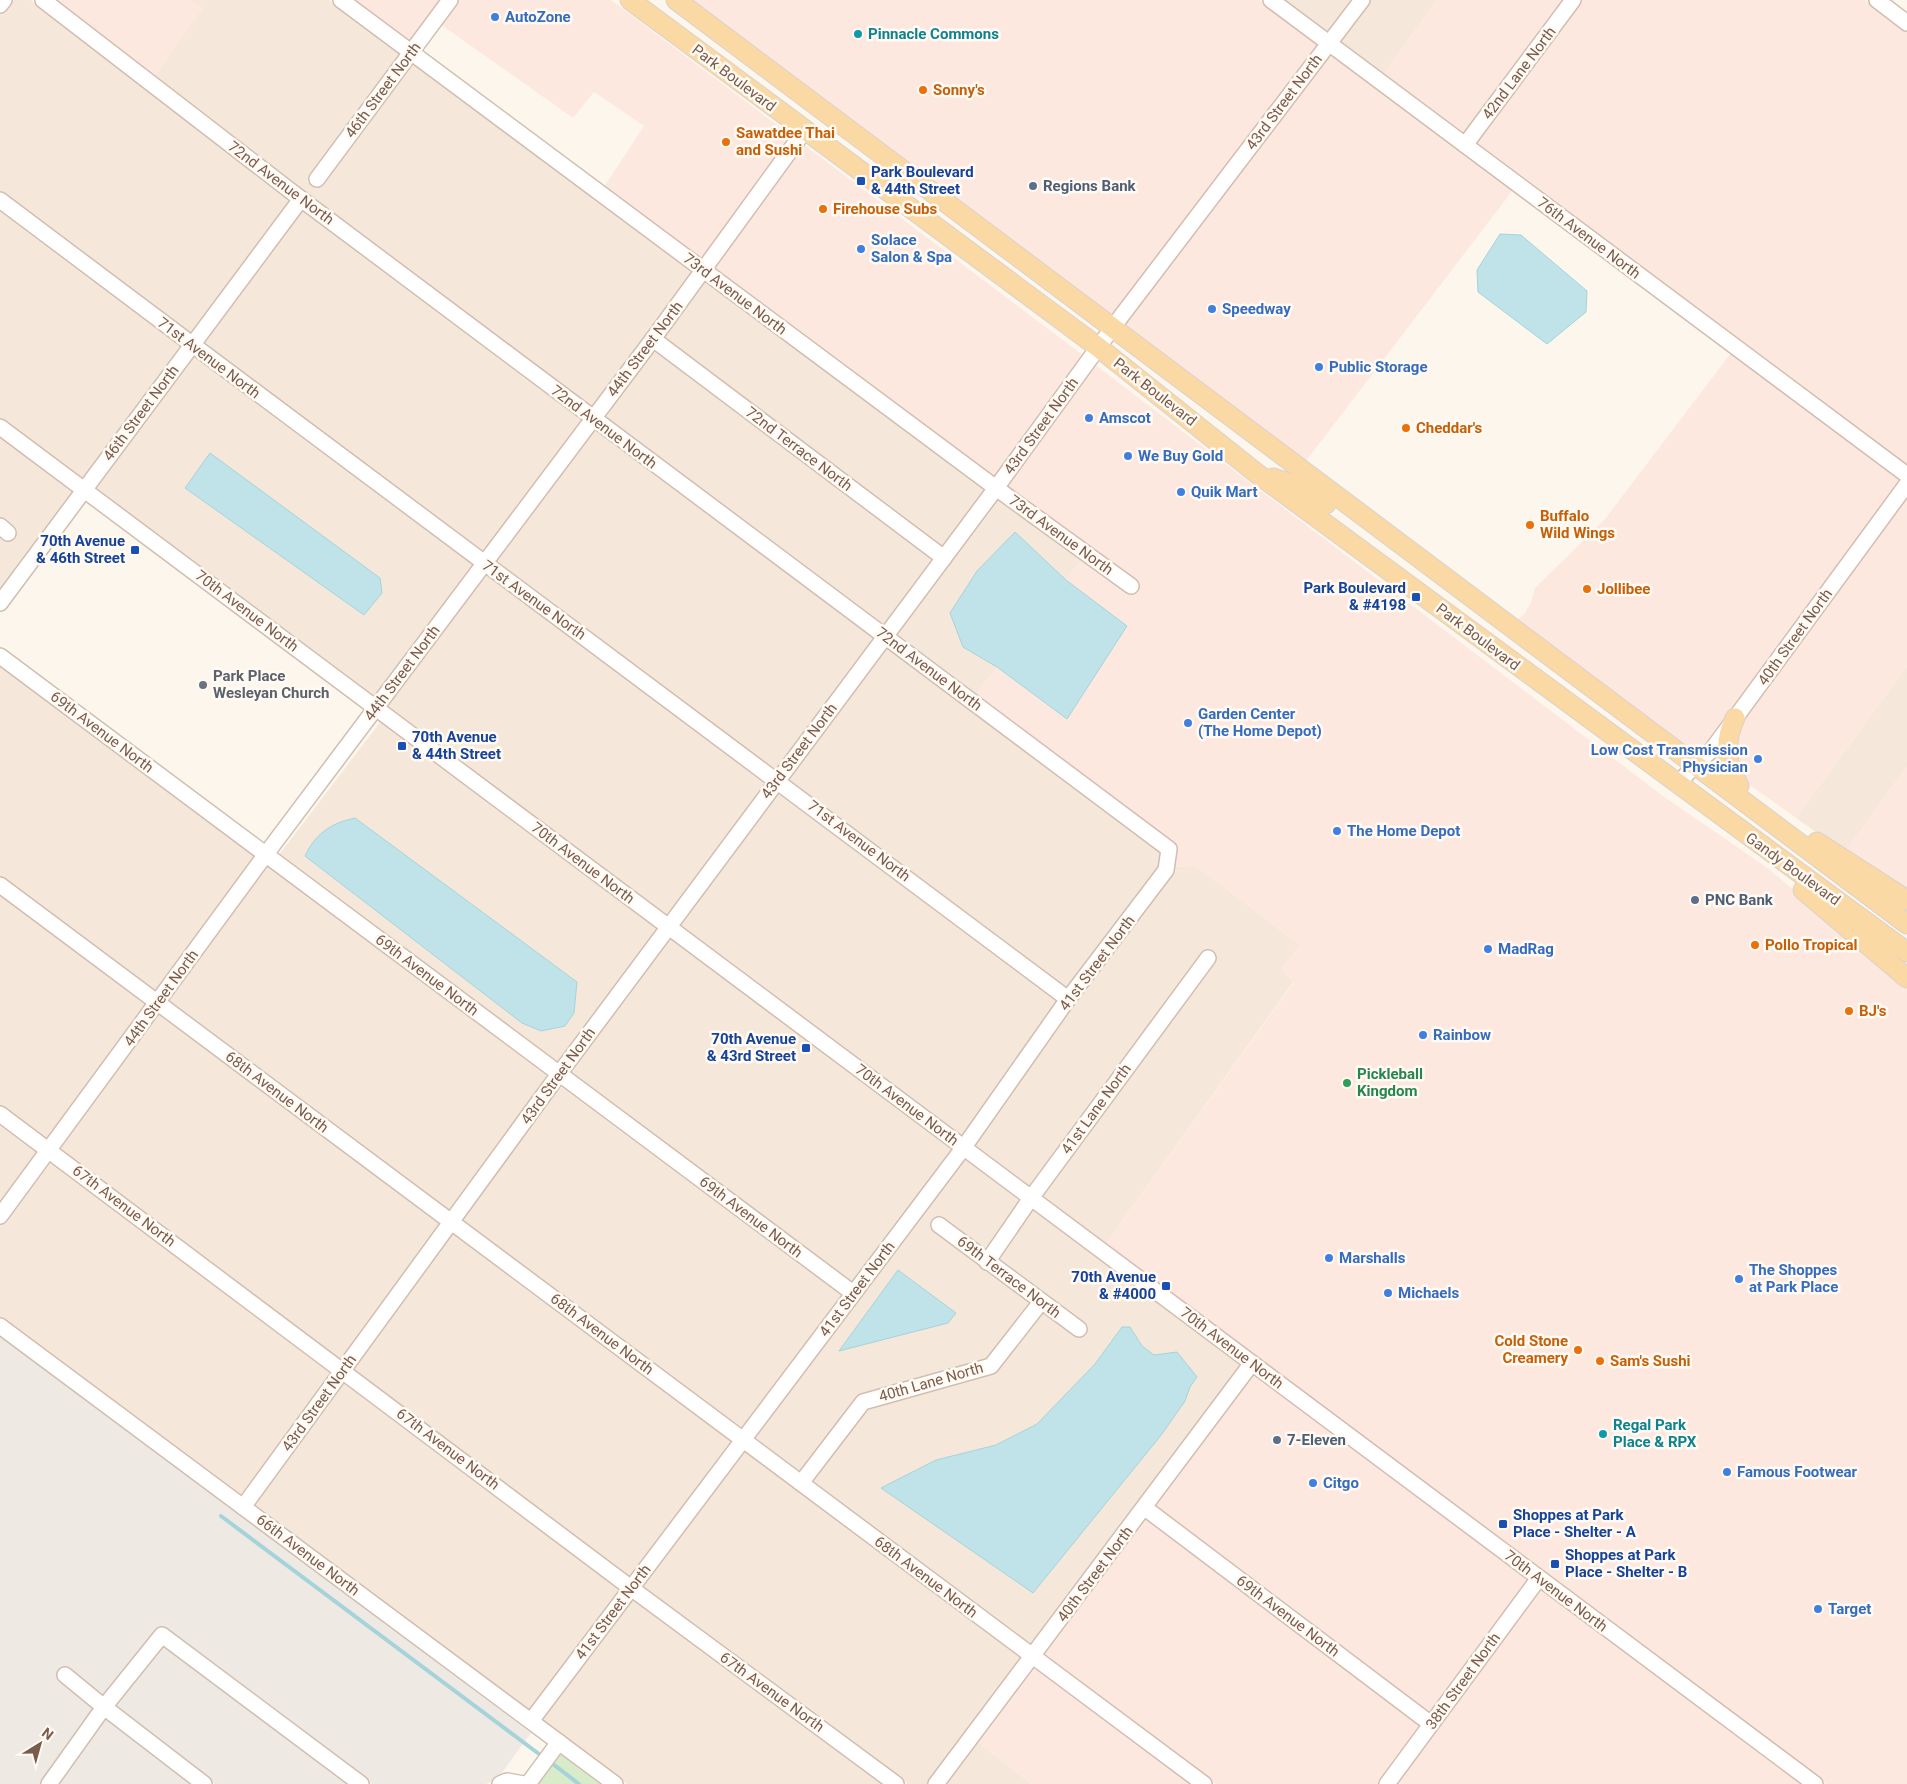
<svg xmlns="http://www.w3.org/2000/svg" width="1907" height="1784" viewBox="0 0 1907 1784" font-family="Roboto,sans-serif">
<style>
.residential{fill:#f5e8da;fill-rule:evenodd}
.commercial{fill:#fde8e0}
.industrial{fill:#efe9e4}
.green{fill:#d8ecc9}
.water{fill:#bfe3e8;stroke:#a5d3da}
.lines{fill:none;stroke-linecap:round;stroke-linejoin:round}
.stream{stroke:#a5d3da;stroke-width:4}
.minor-casing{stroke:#d1beb0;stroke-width:18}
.major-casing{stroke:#dad1cd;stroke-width:21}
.minor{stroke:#fff;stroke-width:15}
.major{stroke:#fbd9a5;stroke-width:19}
.shop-dot{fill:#3f7fe0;stroke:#fffaf3;stroke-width:2}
.culture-dot{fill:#0f9aa8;stroke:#fffaf3;stroke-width:2}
.food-dot{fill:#e8710a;stroke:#fffaf3;stroke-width:2}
.transit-dot{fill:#1a4fb4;stroke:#fffaf3;stroke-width:2}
.service-dot{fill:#5c6f8a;stroke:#fffaf3;stroke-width:2}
.worship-dot{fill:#6b7280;stroke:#fffaf3;stroke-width:2}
.leisure-dot{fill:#2e9e5b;stroke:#fffaf3;stroke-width:2}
.labels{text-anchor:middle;stroke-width:5;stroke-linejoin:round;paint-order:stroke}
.shop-label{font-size:15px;font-weight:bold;fill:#366cbe;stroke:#fffaf3;text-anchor:start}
.culture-label{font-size:15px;font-weight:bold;fill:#0d838f;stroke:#fffaf3;text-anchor:start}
.street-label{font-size:15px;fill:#7a5c4d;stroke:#fffaf3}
.food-label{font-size:15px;font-weight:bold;fill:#c56008;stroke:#fffaf3;text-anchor:start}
.transit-label{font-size:15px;font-weight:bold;fill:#164399;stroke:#fffaf3;text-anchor:start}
.service-label{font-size:15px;font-weight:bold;fill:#4e5e75;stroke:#fffaf3;text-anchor:start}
.worship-label{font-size:15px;font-weight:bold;fill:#5b616d;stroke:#fffaf3;text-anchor:start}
.leisure-label{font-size:15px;font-weight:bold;fill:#27864d;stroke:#fffaf3;text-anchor:start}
</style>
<rect width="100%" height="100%" fill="#fdf6ec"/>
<g class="residential">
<path d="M11,0H31L292,201L191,336L0,192V15Z"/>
<path d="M191,0H329L402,54L307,181L317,189L412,61L694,273L592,409L154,77L202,8Z"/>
<path d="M1282,0H1354L1328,34Z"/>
<path d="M1369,0H1437L1383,75L1338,42Z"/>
<path d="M302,208L584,421L483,554L201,343Z"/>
<path d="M0,209L183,347L84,480L0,418Z"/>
<path d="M705,280L987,490L943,548L662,338Z"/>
<path d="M654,349L935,560L884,627L602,417Z"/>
<path d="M193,354L475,565L375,699L94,488ZM210,454L380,578L382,593L364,615L185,488Z"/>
<path d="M594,428L876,639L777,770L493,562Z"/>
<path d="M0,436L75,492L0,593V535L9,542L17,531L0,518Z"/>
<path d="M997,497L1082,559L1066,580L1015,533L963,647L997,667L975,696L894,635Z"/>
<path d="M485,573L769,781L667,917L385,706Z"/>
<path d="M886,646L1162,854L1160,868L1067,990L787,778Z"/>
<path d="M0,665L256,856L156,993L0,876Z"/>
<path d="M1907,666V766L1845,852L1796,818Z"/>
<path d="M381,721L659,928L558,1064L279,855Z"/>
<path d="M779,789L1059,1001L963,1138L677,924Z"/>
<path d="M1174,863L1178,867L1195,865L1300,945L1281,970L1294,981L1105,1245L1040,1196L1217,956L1207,949L1030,1189L973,1145Z"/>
<path d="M266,864L550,1076L450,1212L167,1000Z"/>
<path d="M0,894L148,1004L48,1141L0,1105Z"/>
<path d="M669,936L954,1149L853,1284L569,1072Z"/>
<path d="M158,1012L442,1224L342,1361L58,1148Z"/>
<path d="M560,1083L844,1295L742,1430L460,1220Z"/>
<path d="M0,1122L40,1152L0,1205Z"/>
<path d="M964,1157L1022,1200L986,1252L939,1216L930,1227L1032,1304L987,1360L862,1395L800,1474L752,1438Z"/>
<path d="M50,1159L334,1372L242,1497L0,1317V1226Z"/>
<path d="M1032,1207L1243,1365L1032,1647L810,1481L867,1407L992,1372L1042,1312L1080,1338L1088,1327L996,1260ZM1122,1327H1130L1142,1346L1190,1387L1185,1401L936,1460L996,1445L1037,1424L1095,1364Z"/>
<path d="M452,1231L734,1442L630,1579L352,1368Z"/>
<path d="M344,1379L622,1590L530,1712L252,1505Z"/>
<path d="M744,1449L1024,1658L928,1784H908L640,1587Z"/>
<path d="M632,1598L884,1784H627L540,1719Z"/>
<path d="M976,1741L1032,1784H944Z"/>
</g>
<g class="commercial">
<path d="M54,0H191L203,8L154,77Z"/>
<path d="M353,0H442L411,43Z"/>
<path d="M458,0H611L793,137L703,261L604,187L644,126L594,92L573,118L440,24Z"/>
<path d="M688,0H1259L1320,45L1113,316L878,140L875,139L804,87V84H801Z"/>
<path d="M1437,0H1865L1907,31V467L1383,75Z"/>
<path d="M1330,53L1513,190L1306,461L1123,324Z"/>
<path d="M803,144L1084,356L995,479L713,269Z"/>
<path d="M1731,353L1902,480L1707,746L1696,755L1517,620L1525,613L1531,602L1535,588L1605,519Z"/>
<path d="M1094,364L1663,796L1769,869L1907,987V1784H1826L1105,1245L1294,982L1281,970L1300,945L1195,865L1178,867L1174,863L1178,848L1176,843H1171L975,696L997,667L1067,719L1127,626L1066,580L1082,559L1132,595L1140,584L1005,486Z"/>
<path d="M1907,495V666L1796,818L1744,781L1733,748L1741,721Z"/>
<path d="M1907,766V892L1845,852Z"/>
<path d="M1254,1373L1530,1580L1431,1715L1154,1506Z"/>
<path d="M1146,1517L1422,1726L1380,1784H1216L1042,1655Z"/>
<path d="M1540,1587L1803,1784H1395Z"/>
<path d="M1034,1666L1192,1784H1032L976,1741Z"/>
</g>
<g class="industrial">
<path d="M0,1334L531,1733L498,1778L486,1784H372L166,1629L104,1698L64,1666L56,1677L95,1709L41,1784H0Z"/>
<path d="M162,1644L349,1784H215L114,1706Z"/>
<path d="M105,1717L192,1784H57Z"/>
</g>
<path class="green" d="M559,1753L600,1784H536Z"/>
<g class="water">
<path d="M1500,234L1521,235L1587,291L1586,312L1547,344L1478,292L1477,270Z"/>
<path d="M210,453L380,578L382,593L364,615L185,488Z"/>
<path d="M1015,532L1066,580L1127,626L1067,719L997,667L963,647L950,613L977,571Z"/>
<path d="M355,818L577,982L574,1013L565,1026L541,1031L522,1023L305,856C315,834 331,823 355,818Z"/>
<path d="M898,1270L956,1313L948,1323L839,1351Z"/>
<path d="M1122,1327H1130L1142,1346L1154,1355L1177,1352L1197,1377L1190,1387L1185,1401L1162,1434L1033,1593L881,1488L936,1460L996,1445L1037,1424L1095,1364Z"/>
</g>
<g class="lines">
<g class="stream">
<path d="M221,1516L543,1757"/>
<path d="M549,1761L579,1784"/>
</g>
<g class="minor-casing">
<g id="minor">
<path d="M43,0L301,199L1169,849L1166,870L1068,999L964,1147L531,1721"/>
<path d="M341,0L996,488L1131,586"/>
<path d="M1271,0L1907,475"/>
<path d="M1877,0L1907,23"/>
<path d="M0,5L4,0"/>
<path d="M1465,145L1573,0"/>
<path d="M317,179L450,0"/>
<path d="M0,200C355,468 714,731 1068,999"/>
<path d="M653,339L944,558"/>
<path d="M0,427L1815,1784"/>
<path d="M0,526L8,533"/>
<path d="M0,603L301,199"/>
<path d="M0,656L853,1293"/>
<path d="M1678,785L1695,764L1711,751L1907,484"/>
<path d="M0,885L1204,1784"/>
<path d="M0,1114L631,1588L896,1784"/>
<path d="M0,1216L266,854L653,339L805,130"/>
<path d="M939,1225L1079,1329"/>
<path d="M987,1262L1031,1198L1208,958"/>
<path d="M0,1326L615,1784"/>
<path d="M801,1483L863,1402L991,1366L1041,1302"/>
<path d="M243,1507L559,1074L996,488L1113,327L1362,0"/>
<path d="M1145,1508L1431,1724"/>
<path d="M49,1784L104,1707L65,1675"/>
<path d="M204,1784L104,1707L162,1635L361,1784"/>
<path d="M500,1784L507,1781L524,1784"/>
<path d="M528,1784L559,1742"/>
<path d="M936,1784L1252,1363"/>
<path d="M1387,1784L1539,1578"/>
</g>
</g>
<g class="major-casing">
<g id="major">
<path d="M630,0L1098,347L1255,472L1907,952"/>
<path d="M676,0L1907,924"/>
<path d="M1273,478L1307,489L1326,504"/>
<path d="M1735,718C1724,742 1725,762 1739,786"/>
<path d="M1817,842L1907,900"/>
<path d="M1803,890L1907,978"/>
</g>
</g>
<use href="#minor" class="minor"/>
<use href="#major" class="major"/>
</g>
<g class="shop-dot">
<circle cx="495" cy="17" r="5"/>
<circle cx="861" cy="249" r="5"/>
<circle cx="1212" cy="309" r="5"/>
<circle cx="1319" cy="367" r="5"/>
<circle cx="1089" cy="418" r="5"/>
<circle cx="1128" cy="456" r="5"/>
<circle cx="1181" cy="492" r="5"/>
<circle cx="1188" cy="723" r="5"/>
<circle cx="1758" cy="759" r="5"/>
<circle cx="1337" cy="831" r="5"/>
<circle cx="1488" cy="949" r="5"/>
<circle cx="1423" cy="1035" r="5"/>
<circle cx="1329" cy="1258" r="5"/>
<circle cx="1739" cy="1279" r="5"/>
<circle cx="1388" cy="1293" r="5"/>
<circle cx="1727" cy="1472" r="5"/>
<circle cx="1313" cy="1483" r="5"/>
<circle cx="1818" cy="1609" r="5"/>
</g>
<g class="culture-dot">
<circle cx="858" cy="34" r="5"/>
<circle cx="1603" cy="1434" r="5"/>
</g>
<g class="food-dot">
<circle cx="923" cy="90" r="5"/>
<circle cx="726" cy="142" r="5"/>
<circle cx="823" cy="209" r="5"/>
<circle cx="1406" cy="428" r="5"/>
<circle cx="1530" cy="525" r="5"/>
<circle cx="1587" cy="589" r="5"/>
<circle cx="1755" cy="945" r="5"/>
<circle cx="1849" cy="1011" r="5"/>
<circle cx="1578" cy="1350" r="5"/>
<circle cx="1600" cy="1361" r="5"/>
</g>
<g class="transit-dot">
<rect x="856" y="176" width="10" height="10" rx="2.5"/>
<rect x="130" y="545" width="10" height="10" rx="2.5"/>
<rect x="1411" y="592" width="10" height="10" rx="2.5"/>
<rect x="397" y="741" width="10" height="10" rx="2.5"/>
<rect x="801" y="1043" width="10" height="10" rx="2.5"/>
<rect x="1161" y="1281" width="10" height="10" rx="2.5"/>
<rect x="1498" y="1519" width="10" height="10" rx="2.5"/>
<rect x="1550" y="1559" width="10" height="10" rx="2.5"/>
</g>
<g class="service-dot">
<circle cx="1033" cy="186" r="5"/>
<circle cx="1695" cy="900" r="5"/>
<circle cx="1277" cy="1440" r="5"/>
</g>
<circle class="worship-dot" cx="203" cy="685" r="5"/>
<circle class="leisure-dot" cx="1347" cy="1083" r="5"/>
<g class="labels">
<g class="shop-label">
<text x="505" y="22">AutoZone</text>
<text x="871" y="245">Solace<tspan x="871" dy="17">Salon &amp; Spa</tspan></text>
<text x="1222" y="314">Speedway</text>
<text x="1329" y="372">Public Storage</text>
<text x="1099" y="423">Amscot</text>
<text x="1138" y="461">We Buy Gold</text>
<text x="1191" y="497">Quik Mart</text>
<text x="1198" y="719">Garden Center<tspan x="1198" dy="17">(The Home Depot)</tspan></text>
<text x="1748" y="755" text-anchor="end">Low Cost Transmission<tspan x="1748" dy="17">Physician</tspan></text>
<text x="1347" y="836">The Home Depot</text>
<text x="1498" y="954">MadRag</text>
<text x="1433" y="1040">Rainbow</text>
<text x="1339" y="1263">Marshalls</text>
<text x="1749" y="1275">The Shoppes<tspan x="1749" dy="17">at Park Place</tspan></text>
<text x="1398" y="1298">Michaels</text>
<text x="1737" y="1477">Famous Footwear</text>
<text x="1323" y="1488">Citgo</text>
<text x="1828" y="1614">Target</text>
</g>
<g class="culture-label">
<text x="868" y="39">Pinnacle Commons</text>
<text x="1613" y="1430">Regal Park<tspan x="1613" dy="17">Place &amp; RPX</tspan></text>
</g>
<g class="street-label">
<text transform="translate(1519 73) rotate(-53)" y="5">42nd Lane North</text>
<text transform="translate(734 78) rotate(37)" y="5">Park Boulevard</text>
<text transform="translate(383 90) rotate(-53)" y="5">46th Street North</text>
<text transform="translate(1284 102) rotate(-53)" y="5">43rd Street North</text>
<text transform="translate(281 183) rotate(37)" y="5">72nd Avenue North</text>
<text transform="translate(1589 238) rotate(37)" y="5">76th Avenue North</text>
<text transform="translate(735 294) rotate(37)" y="5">73rd Avenue North</text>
<text transform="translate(645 349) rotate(-53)" y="5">44th Street North</text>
<text transform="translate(209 358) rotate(37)" y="5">71st Avenue North</text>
<text transform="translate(1155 392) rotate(38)" y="5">Park Boulevard</text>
<text transform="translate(141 413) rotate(-53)" y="5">46th Street North</text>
<text transform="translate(1041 426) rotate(-54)" y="5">43rd Street North</text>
<text transform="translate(604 427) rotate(37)" y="5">72nd Avenue North</text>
<text transform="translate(799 449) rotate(37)" y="5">72nd Terrace North</text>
<text transform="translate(1061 535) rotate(36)" y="5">73rd Avenue North</text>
<text transform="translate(534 600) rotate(36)" y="5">71st Avenue North</text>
<text transform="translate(247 611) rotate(37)" y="5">70th Avenue North</text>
<text transform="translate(1478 637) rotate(37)" y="5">Park Boulevard</text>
<text transform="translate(1795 637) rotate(-54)" y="5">40th Street North</text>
<text transform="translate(929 669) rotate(37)" y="5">72nd Avenue North</text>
<text transform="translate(402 673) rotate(-53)" y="5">44th Street North</text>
<text transform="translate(102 732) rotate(37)" y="5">69th Avenue North</text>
<text transform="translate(799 751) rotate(-53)" y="5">43rd Street North</text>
<text transform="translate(859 841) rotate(37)" y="5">71st Avenue North</text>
<text transform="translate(583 863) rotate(37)" y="5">70th Avenue North</text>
<text transform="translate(1793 869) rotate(36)" y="5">Gandy Boulevard</text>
<text transform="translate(1097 963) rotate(-53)" y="5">41st Street North</text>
<text transform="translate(427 975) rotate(37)" y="5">69th Avenue North</text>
<text transform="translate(161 998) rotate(-54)" y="5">44th Street North</text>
<text transform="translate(558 1076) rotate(-54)" y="5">43rd Street North</text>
<text transform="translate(277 1092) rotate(37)" y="5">68th Avenue North</text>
<text transform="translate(907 1105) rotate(37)" y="5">70th Avenue North</text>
<text transform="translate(1096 1109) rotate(-54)" y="5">41st Lane North</text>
<text transform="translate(124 1206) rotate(37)" y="5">67th Avenue North</text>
<text transform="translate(751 1217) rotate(37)" y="5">69th Avenue North</text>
<text transform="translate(1009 1277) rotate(37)" y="5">69th Terrace North</text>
<text transform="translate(857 1289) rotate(-53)" y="5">41st Street North</text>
<text transform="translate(602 1334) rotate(37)" y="5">68th Avenue North</text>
<text transform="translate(1232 1348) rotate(37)" y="5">70th Avenue North</text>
<text transform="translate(931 1382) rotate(-16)" y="5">40th Lane North</text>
<text transform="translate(319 1403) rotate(-54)" y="5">43rd Street North</text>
<text transform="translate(448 1449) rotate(37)" y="5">67th Avenue North</text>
<text transform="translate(308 1555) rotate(37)" y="5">66th Avenue North</text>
<text transform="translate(1095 1574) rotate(-53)" y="5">40th Street North</text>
<text transform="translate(926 1577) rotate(37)" y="5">68th Avenue North</text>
<text transform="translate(1556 1591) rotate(37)" y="5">70th Avenue North</text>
<text transform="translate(613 1612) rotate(-53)" y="5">41st Street North</text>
<text transform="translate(1288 1616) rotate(37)" y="5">69th Avenue North</text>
<text transform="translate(1463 1681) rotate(-54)" y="5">38th Street North</text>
<text transform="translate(772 1692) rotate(36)" y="5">67th Avenue North</text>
</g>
<g class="food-label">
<text x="933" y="95">Sonny's</text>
<text x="736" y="138">Sawatdee Thai<tspan x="736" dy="17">and Sushi</tspan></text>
<text x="833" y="214">Firehouse Subs</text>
<text x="1416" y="433">Cheddar's</text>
<text x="1540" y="521">Buffalo<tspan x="1540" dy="17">Wild Wings</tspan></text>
<text x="1597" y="594">Jollibee</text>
<text x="1765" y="950">Pollo Tropical</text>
<text x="1859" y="1016">BJ's</text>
<text x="1568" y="1346" text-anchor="end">Cold Stone<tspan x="1568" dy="17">Creamery</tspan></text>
<text x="1610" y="1366">Sam's Sushi</text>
</g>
<g class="transit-label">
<text x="871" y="177">Park Boulevard<tspan x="871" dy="17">&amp; 44th Street</tspan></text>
<text x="125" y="546" text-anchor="end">70th Avenue<tspan x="125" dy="17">&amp; 46th Street</tspan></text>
<text x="1406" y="593" text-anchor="end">Park Boulevard<tspan x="1406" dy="17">&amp; #4198</tspan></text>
<text x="412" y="742">70th Avenue<tspan x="412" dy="17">&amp; 44th Street</tspan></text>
<text x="796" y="1044" text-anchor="end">70th Avenue<tspan x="796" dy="17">&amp; 43rd Street</tspan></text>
<text x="1156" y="1282" text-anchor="end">70th Avenue<tspan x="1156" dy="17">&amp; #4000</tspan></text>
<text x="1513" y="1520">Shoppes at Park<tspan x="1513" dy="17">Place - Shelter - A</tspan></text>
<text x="1565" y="1560">Shoppes at Park<tspan x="1565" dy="17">Place - Shelter - B</tspan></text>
</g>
<g class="service-label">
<text x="1043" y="191">Regions Bank</text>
<text x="1705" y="905">PNC Bank</text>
<text x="1287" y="1445">7-Eleven</text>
</g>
<g class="worship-label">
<text x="213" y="681">Park Place<tspan x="213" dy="17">Wesleyan Church</tspan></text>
</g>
<g class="leisure-label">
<text x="1357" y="1079">Pickleball<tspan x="1357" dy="17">Kingdom</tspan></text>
</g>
</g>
<g transform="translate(40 1744) rotate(37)" stroke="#fffaf3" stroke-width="4" paint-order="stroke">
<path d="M0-4L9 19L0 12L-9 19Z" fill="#7a5c4d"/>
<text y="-8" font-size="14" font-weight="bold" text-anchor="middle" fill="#7a5c4d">N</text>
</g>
</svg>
